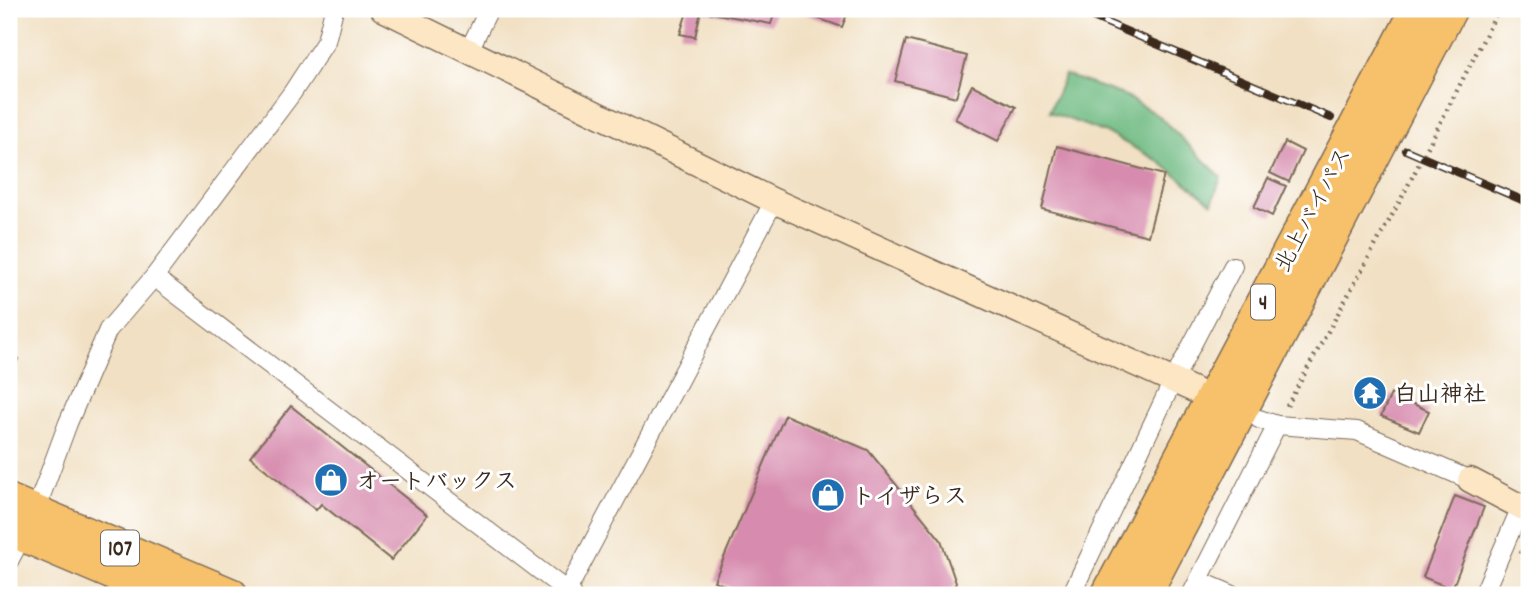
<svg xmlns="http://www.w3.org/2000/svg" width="1538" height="604" viewBox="0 0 1538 604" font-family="Dekko,'Klee One',sans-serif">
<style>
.forest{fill:#72bc84;stroke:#567351;stroke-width:2}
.building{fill:#d78bae}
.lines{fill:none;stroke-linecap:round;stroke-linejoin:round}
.street-casing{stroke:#7b6a58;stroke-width:20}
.secondary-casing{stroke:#7b6a58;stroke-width:27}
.highway-casing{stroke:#7b6a58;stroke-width:36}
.path{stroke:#7b6a58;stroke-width:4.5;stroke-dasharray:2 5;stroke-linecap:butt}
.street{stroke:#fff;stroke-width:18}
.secondary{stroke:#fce6c4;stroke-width:24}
.highway{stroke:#f7c06b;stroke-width:33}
.rail-casing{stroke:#3b2a1e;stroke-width:8}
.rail{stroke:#fff;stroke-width:5;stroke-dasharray:16;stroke-linecap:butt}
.labels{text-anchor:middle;stroke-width:6;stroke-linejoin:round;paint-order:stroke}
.shield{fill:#fff;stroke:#766a62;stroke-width:2}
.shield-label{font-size:21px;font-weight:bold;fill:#3b2a1e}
.street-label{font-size:23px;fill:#3b2a1e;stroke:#fff}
.poi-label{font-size:23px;font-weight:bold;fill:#3b2a1e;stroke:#fff;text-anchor:start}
</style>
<rect width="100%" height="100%" fill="#fff"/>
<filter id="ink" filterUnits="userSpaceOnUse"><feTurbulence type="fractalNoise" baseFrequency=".0143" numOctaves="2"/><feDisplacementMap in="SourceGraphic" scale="14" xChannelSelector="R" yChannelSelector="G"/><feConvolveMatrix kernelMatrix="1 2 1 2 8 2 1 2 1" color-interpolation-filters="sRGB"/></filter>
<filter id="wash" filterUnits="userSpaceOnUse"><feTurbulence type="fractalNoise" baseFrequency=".00686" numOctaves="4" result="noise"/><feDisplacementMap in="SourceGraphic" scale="28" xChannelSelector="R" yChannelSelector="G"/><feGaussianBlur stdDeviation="1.57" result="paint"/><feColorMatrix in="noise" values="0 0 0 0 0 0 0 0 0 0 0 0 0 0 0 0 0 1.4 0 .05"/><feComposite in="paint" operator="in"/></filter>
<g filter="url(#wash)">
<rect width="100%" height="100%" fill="#f1e0c3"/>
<path class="forest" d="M1065,75L1123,95L1159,116L1221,177L1212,203L1157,160L1109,134L1049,112Z"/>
<g id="blocks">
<g class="building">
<path d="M688,9H776L771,24L701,11L695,37L680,34Z"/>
<path d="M792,9H849L842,27Z"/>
<path d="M906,40L967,56L956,97L895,81Z"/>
<path d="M972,85L1016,107L998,141L955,119Z"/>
<path d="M1285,142L1303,151L1289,182L1270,173Z"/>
<path d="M1057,146L1164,175L1148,236L1042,209Z"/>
<path d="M1268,178L1286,186L1272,216L1254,207Z"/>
<path d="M9,355L18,359L9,380Z"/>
<path d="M1391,394L1429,411L1419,432L1381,416Z"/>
<path d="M291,406L427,515L391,560L321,504L316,510L250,457Z"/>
<path d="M785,415L868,450L941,540L956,583L950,595H748L714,581Z"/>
<path d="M1455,496L1484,507L1452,589L1423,577Z"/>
<path d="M1529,529V556L1520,553Z"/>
</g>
</g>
</g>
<g filter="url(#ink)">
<use href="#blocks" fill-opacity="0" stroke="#7b6a58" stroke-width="2"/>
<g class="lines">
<g class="street-casing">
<g id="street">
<path d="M468,52L489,9"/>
<path d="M154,277L572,595"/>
<path d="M1259,419L1277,425L1357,431L1470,480"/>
<path d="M9,561L35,512L68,423L108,330L154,277L292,93L326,41L334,9"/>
<path d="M1200,581L1233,595"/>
<path d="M567,591L774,201"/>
<path d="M1071,595L1173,381L1233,266"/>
<path d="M1191,595L1277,425"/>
<path d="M1483,595L1521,507"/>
</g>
</g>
<g class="secondary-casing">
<g id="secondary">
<path d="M383,9L774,201L1194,390"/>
<path d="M1470,480L1529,511"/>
</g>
</g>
<g class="highway-casing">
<g id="highway">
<path d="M9,501L231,595"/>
<path d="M9,529L164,595"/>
<path d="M1108,595L1418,9"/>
<path d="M1144,595L1450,9"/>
</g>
</g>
<path class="path" d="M1287,406L1401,199L1499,9"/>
<use href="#street" class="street"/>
<use href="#secondary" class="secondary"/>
<use href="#highway" class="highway"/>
<g class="rail-casing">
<g id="rail">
<path d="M1074,9L1331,118"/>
<path d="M1406,150L1529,203"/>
</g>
</g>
<use href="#rail" class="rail"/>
</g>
</g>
<defs>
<g id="temple-disc" transform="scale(1.75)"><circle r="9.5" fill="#1f6fb2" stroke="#fff"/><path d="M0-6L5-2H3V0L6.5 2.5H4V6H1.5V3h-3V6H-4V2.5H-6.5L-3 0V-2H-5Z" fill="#fff"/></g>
<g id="shop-disc" transform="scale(1.75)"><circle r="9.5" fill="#1f6fb2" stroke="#fff"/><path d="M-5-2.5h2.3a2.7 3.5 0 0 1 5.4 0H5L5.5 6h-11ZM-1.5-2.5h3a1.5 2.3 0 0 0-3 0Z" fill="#fff"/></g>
</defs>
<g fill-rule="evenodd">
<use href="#temple-disc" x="1370" y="393"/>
<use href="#shop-disc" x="331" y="480"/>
<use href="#shop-disc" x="828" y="495"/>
</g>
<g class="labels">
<g class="shield">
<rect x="1251" y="284.5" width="24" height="35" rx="5"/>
<rect x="101" y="530.5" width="38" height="35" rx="5"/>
</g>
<g class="shield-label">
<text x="1263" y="309">4</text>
<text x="120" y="555">107</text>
</g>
<g class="street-label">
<text transform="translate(1312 209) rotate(-62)" y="8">北上バイパス</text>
</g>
<g class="poi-label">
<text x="1394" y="401">白山神社</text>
<text x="356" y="488">オートバックス</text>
<text x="852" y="503">トイザらス</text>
</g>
</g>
<rect width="1538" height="604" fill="none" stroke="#fff" stroke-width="35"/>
</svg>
